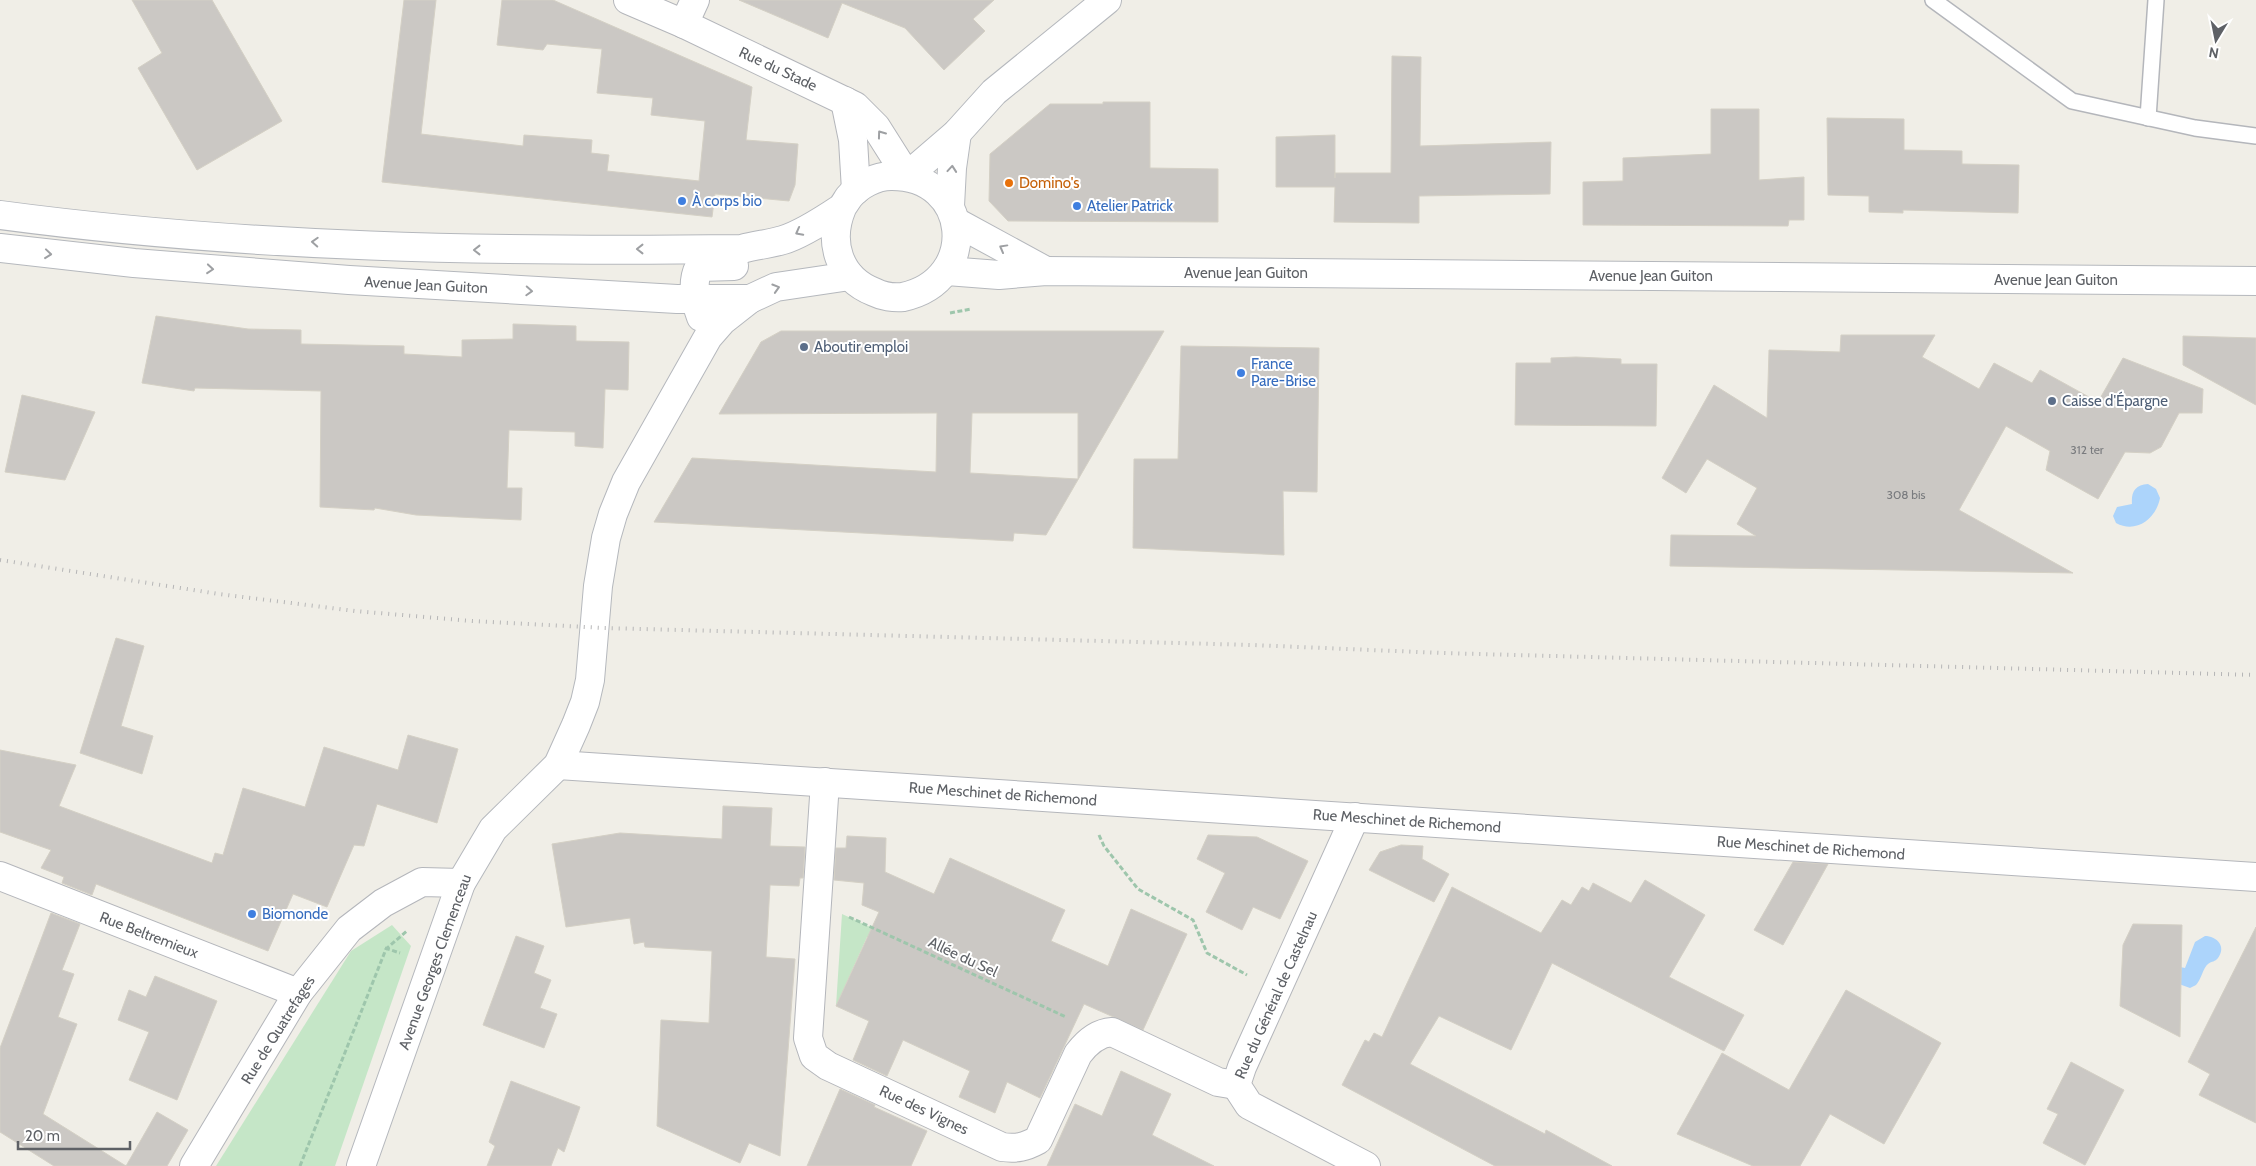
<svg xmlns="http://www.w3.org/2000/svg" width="2256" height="1166" viewBox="0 0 2256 1166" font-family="Cabin,sans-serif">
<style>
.green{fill:#c5e6c7}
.water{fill:#acd4fb}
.building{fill:#cbc8c4;stroke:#d4d0c5;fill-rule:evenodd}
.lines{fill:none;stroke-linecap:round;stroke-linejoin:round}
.lane-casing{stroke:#b4b6bb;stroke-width:18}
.street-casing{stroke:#b4b6bb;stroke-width:30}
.secondary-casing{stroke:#b5b8bd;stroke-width:30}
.path{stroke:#9ec6ac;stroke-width:3;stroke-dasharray:5 2.5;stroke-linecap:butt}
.lane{stroke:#fff;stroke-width:15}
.street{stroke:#fff;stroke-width:28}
.secondary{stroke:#fff;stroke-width:28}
.rail{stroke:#b5b5b6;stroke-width:4;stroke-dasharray:1 6;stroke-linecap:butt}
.oneway{stroke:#9ea0a3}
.food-dot{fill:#e8710a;stroke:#fff;stroke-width:2}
.shop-dot{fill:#3f7fe0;stroke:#fff;stroke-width:2}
.service-dot{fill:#5c6f8a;stroke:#fff;stroke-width:2}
.labels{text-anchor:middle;stroke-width:4;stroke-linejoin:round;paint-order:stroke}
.number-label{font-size:12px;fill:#797b7e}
.street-label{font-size:15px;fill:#5e6166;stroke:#fff}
.food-label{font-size:15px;fill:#c56008;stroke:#fff;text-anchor:start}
.shop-label{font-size:15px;fill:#366cbe;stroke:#fff;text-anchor:start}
.service-label{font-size:15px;fill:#4e5e75;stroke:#fff;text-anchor:start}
</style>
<rect width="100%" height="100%" fill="#f0eee7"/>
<g class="green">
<path d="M842,914L1038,1004L1034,1013L867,937L836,1006Z"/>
<path d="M392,925L411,946L335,1166H216L351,951Z"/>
</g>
<g class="water">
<path d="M2148,484L2156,489L2160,498C2156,519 2136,534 2116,523L2113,516L2117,507L2132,504C2131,492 2135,485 2148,484Z"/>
<path d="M2205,936C2216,936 2227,946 2218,958C2215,962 2212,961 2208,964C2203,968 2201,980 2196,985L2190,988L2179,984L2180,967L2185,968L2195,942Z"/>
</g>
<g class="building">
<path d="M132,0H212L282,121L197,170L138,68L162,53Z"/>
<path d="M404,0H436L421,134L523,146L524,135L592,140L591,153L609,155L607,171L699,181L705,121L651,115L653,98L597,93L602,49L547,44L543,50L497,45L502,0H553L752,87L746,140L798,144L795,185L789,201L715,194L712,217L382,182Z"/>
<path d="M739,0H994L973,19L985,31L944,70L905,28L842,3L828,38Z"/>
<path d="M1392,56L1421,57L1420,146L1551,142L1550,194L1419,196V223L1334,222L1335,187H1276V137L1335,135V178V173H1391Z"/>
<path d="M1103,102H1150V168L1218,169V222L1008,221L989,201L990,154L1050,104H1103Z"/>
<path d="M1711,109H1759V180L1804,177V220H1789L1788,226L1583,225V182L1623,181V158L1711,154Z"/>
<path d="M1827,118L1904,119V150L1962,151V164L2019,165L2018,213L1903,210V213L1869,212V196L1828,195Z"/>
<path d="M156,316L248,329L301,330V344L404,346V354L462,357V340L513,339V324L576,326V341L629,342L628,390L605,389L603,448L575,446V432L509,430L507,488H522L521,520L416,515L375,508L374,510L320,507L321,391L195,388L194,391L142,383Z"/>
<path d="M781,331H1164L1046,535L1014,533L1013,541L654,522L692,458L936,472L937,413L719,414L761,342ZM972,413H1078V479L970,473Z"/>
<path d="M1841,335H1935L1922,357L1979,389L1994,363L2032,383L2040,370L2098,402L2123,358L2203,389L2202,413H2179L2161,447L2150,453L2125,452L2098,499L2046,470L2050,451L2006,426L1959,510L2073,573L1670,566L1671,535L1756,536L1737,524L1757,488L1707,459L1686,493L1662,478L1714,385L1767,418L1769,350L1840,352Z"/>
<path d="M2183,336L2256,338V405L2183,365Z"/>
<path d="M1181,346L1319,348L1317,492L1283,491L1284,555L1133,548L1134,459H1178Z"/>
<path d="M1576,357L1621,359V364H1657L1656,426L1515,425L1516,363H1551V358Z"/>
<path d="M22,395L95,412L65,480L5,472Z"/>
<path d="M116,638L144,646L121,726L153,736L142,774L80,753Z"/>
<path d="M408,735L458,749L437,823L377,804L364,846L354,845L327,907L293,894L268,951L96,884L92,895L62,883L64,877L41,868L51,850L0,832V750L76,765L59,806L212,863L215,853L223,855L243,788L305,807L324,747L398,770Z"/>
<path d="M723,806L772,808L770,846L805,847L803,878H800L799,886L770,885L766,957L795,959L780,1156L749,1143L740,1163L657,1126L661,1020L709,1023L712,951L645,947L644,942L634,944L630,918L566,927L552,844L620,833L722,839Z"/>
<path d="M1208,835L1257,837L1308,861L1280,919L1253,907L1242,930L1206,912L1225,873L1197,859Z"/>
<path d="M847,836L886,838L885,872L934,894L950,858L1065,910L1051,941L1108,966L1131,909L1187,934L1143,1030L1084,1004L1040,1098L1007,1082L995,1113L959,1097L970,1071L903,1040L887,1076L853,1060L869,1021L836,1006L879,912L862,905L864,883L834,880L836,848H846Z"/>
<path d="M1401,845L1423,846L1422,859L1449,874L1434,902L1369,870L1380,852Z"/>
<path d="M1793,862L1828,864L1783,945L1754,930Z"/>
<path d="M1645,880L1705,915L1669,977L1744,1015L1724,1051L1552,963L1511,1050L1439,1016L1410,1064L1545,1134L1546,1130L1612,1166H1495L1342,1085L1365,1040L1369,1042L1374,1033L1382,1037L1452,887L1541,933L1562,900L1571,905L1582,887L1589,891L1593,883L1631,903Z"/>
<path d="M51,913L80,924L62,970L74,974L58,1017L77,1024L43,1114L126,1166L157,1112L188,1130L167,1166H54L0,1132V1048Z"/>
<path d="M2133,924L2182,925L2180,1037L2120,1006L2123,945Z"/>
<path d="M2256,927V1123L2199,1095L2210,1074L2188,1062Z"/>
<path d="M516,936L544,946L534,973L551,980L540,1008L557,1014L544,1048L483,1025Z"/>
<path d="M155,976L217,1001L177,1100L129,1080L149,1032L118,1020L129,990L146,997Z"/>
<path d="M1846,990L1941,1043L1884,1144L1830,1114L1800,1166H1753L1677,1134L1722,1053L1789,1090Z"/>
<path d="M2071,1062L2124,1090L2085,1165L2043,1143L2058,1114L2047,1109Z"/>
<path d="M1121,1071L1171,1094L1152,1135L1214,1166H1047L1075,1104L1102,1116Z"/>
<path d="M511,1081L580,1107L564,1152L558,1148L551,1166H487L495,1146L489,1142Z"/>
<path d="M840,1089L875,1105L874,1107L927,1131L911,1166H807Z"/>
</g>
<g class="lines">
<g class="lane-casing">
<g id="lane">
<path d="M1933,0L2072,101L2195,128L2256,136"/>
<path d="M2148,118L2156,0"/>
</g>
</g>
<g class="street-casing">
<g id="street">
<path d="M628,0L684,24L855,106L876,127L907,176"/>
<path d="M684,24L695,0"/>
<path d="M845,101L853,140L856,190"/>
<path d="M558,765L2256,877"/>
<path d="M825,782L808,1038L814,1056L828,1066L1002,1147C1017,1149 1025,1147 1038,1140L1078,1054C1087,1042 1097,1033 1112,1032L1218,1082L1236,1085"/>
<path d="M1355,817L1242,1067L1236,1085L1249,1105L1366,1166"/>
<path d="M0,876L298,993"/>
<path d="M194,1166L298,993L349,929L383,903L422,882L461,883"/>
</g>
</g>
<g class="secondary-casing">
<g id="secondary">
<path d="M907,176L957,133L994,92L1107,0"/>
<path d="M950,206L952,168L957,133"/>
<path d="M0,215C246,248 494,252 742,249C756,245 770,244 783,240C800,235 825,219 840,209C844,206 846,201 849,197C859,185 876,176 891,176C971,175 981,280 903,297C894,298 882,296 874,292C838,278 828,241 842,208"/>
<path d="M956,222L1046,271"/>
<path d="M0,248L134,263L349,280L677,299H750L776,287L850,276"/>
<path d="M947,271L999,275L1046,271L2256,281"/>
<path d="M701,317C695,301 691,283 699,267L734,266"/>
<path d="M361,1166L461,883L493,829L558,765L576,725L585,702L590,680L598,586L606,538L613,514L626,482L708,337L722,321L750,299"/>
</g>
</g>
<g class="path">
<path d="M950,313L971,309"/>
<path d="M1099,835L1104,846L1138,889L1193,920L1207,953L1247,975"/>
<path d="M849,917L1066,1017"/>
<path d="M385,948L400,953"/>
<path d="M300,1166L386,949L408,930"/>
</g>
<use href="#lane" class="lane"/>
<use href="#street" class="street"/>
<use href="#secondary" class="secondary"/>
<path class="rail" d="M0,560L219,594L355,611L472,621L604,628L1253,645L1442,653L2256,675"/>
</g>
<defs><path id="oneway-chevron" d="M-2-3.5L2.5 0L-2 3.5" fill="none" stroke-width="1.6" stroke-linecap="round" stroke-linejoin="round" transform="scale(1.25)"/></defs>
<g class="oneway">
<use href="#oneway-chevron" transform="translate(881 134) rotate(-126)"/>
<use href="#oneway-chevron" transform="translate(952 169) rotate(-85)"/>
<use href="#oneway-chevron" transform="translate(799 232) rotate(152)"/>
<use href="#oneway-chevron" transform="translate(315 242) rotate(-177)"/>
<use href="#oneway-chevron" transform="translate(1003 248) rotate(-151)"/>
<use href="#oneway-chevron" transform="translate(640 249) rotate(180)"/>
<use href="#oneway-chevron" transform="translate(477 250) rotate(180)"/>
<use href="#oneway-chevron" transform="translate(48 254) rotate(6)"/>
<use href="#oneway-chevron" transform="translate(210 269) rotate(5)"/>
<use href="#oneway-chevron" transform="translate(776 288) rotate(-17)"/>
<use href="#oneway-chevron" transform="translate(529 291) rotate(3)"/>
</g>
<circle class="food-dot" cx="1009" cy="183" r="5"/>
<g class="shop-dot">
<circle cx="682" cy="201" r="5"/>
<circle cx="1077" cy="206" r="5"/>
<circle cx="1241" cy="373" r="5"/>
<circle cx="252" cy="914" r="5"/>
</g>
<g class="service-dot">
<circle cx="804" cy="347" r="5"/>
<circle cx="2052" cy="401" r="5"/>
</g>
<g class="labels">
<g class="number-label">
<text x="2087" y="454">312 ter</text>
<text x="1906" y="499">308 bis</text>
</g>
<g class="street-label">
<text transform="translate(778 69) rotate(25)" y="5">Rue du Stade</text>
<text x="1246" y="278">Avenue Jean Guiton</text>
<text x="1651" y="281">Avenue Jean Guiton</text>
<text x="2056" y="285">Avenue Jean Guiton</text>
<text transform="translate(426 285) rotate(3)" y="5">Avenue Jean Guiton</text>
<text transform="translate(1003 794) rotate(4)" y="5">Rue Meschinet de Richemond</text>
<text transform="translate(1407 821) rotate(4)" y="5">Rue Meschinet de Richemond</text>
<text transform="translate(1811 848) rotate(4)" y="5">Rue Meschinet de Richemond</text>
<text transform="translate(149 935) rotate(21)" y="5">Rue Beltremieux</text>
<text transform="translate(963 957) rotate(25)" y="5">Allée du Sel</text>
<text transform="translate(435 962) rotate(-70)" y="5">Avenue Georges Clemenceau</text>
<text transform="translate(1276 995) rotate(-66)" y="5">Rue du Général de Castelnau</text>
<text transform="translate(278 1030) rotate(-58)" y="5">Rue de Quatrefages</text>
<text transform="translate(924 1110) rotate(25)" y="5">Rue des Vignes</text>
</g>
<g class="food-label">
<text x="1019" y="188">Domino's</text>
</g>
<g class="shop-label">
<text x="692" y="206">À corps bio</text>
<text x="1087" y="211">Atelier Patrick</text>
<text x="1251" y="369">France<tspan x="1251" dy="17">Pare-Brise</tspan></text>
<text x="262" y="919">Biomonde</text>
</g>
<g class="service-label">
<text x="814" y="352">Aboutir emploi</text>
<text x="2062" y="406">Caisse d'Épargne</text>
</g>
</g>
<g transform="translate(2216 40) rotate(190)" stroke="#ffffff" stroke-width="4" paint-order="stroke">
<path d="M0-4L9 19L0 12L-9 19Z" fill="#5e6166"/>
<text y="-8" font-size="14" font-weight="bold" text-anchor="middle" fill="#5e6166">N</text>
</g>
<path d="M18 1141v8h112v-8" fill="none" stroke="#5e6166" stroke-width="2.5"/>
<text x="25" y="1141" font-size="15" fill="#5e6166" stroke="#ffffff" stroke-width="4" paint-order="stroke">20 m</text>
</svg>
